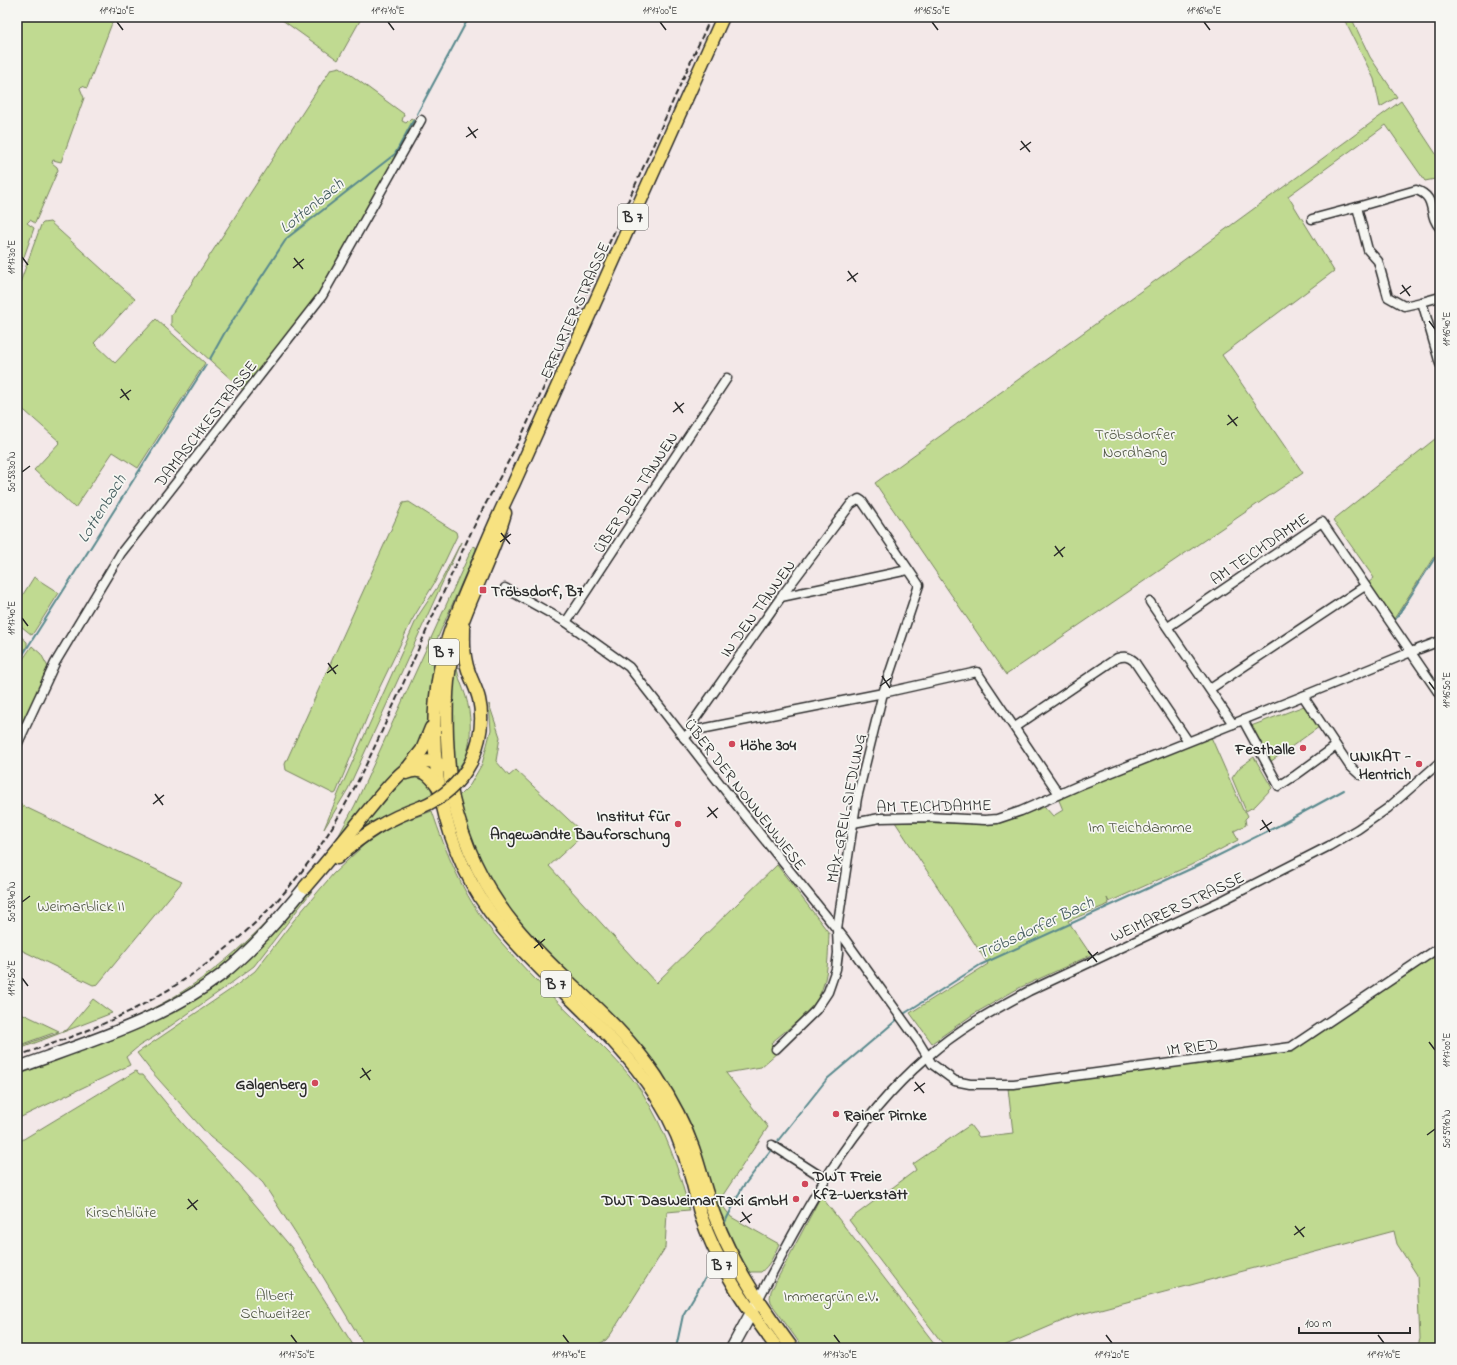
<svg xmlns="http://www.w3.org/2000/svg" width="1457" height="1365" viewBox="0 0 1457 1365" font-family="'Indie Flower',sans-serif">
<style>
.green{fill:#c0da91;stroke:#76825e}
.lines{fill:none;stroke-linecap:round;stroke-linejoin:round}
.stream{stroke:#58898d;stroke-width:2}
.street-casing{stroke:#2b2b2b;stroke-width:11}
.secondary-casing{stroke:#2b2b2b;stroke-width:14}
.primary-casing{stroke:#2b2b2b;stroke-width:15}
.street{stroke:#f6f6f2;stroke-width:8}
.secondary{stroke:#f6f6f2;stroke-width:11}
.primary{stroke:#f7e281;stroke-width:12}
.rail{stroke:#2b2b2b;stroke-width:2;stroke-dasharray:6 3;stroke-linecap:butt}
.primary-bridge-casing{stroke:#2b2b2b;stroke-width:15;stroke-linecap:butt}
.primary-bridge{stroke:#f7e281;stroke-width:12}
.ticks{fill:none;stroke:#2b2b2b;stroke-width:1.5}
.poi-dot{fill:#d1495b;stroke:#f6f6f2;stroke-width:1.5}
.labels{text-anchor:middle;stroke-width:3.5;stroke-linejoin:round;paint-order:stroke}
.shield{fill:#f6f6f2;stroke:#686867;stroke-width:1}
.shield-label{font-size:15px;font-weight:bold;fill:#2b2b2b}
.street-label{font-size:16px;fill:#2b2b2b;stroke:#f6f6f2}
.park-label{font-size:16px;fill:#505744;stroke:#f6f6f2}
.poi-label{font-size:16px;font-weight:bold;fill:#2b2b2b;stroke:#f6f6f2;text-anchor:end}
.water-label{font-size:17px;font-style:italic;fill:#425a5c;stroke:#f6f6f2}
.neatline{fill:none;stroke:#2b2b2b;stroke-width:1.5}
.ticks-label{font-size:10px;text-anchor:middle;fill:#2b2b2b}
</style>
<rect width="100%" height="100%" fill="#f3e8e8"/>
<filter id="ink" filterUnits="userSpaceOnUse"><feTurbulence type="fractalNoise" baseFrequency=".025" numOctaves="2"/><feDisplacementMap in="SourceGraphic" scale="8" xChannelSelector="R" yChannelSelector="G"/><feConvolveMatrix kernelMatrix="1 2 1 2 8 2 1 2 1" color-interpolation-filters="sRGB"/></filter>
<g filter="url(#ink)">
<g class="green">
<path d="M17,17H112L114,18L87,88L82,86L80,88L84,98L61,162L53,160L52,163L57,167L58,170L35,223L30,220L27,223L34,228L17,277Z"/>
<path d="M278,17H362L338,60Z"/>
<path d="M1343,17H1351L1370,57L1397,97L1380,107L1374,79Z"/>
<path d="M340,67L404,114L402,121L406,123L411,118L417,122L319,293L243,390L171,325V315L331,69Z"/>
<path d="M1401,101L1440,160V178L1425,181L1386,125L1288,196L1334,271L1222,355L1303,473L1006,675L875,483L1166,273Z"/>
<path d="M50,222L135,299L94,343L115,363L156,319L205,363L138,468L113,452L75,508L34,470L60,442L17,404V291L41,225L43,223Z"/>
<path d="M1440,435V547L1394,619L1368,583L1374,578L1333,520Z"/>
<path d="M409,502L456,532L457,536L435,582L412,620L377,693L336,793L334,794L286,770L285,764L403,503Z"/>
<path d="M461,542L348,789L324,829L339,792L418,616L440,583Z"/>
<path d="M473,546L476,547V550L434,646L430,658L434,660C434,687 431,716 423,742L282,910L224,967L186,994L132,1020L17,1062C66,1044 117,1028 163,1003C216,974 261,931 300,885C313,869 327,852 339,835C344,825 350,815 355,805Z"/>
<path d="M34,577L59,593L32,635L17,623V604Z"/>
<path d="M17,633L27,642V646L17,661Z"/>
<path d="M32,646L41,654L48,667L17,735V668Z"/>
<path d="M457,667C458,678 463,687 466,697C471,714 472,736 467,753C465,760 458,768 454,774L452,734V684Z"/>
<path d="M489,704L500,737L496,761L509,776L516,770L584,834L549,866L656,983L777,865L829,933C828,953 829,977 819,996C811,1012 785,1031 771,1043L778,1052L761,1067L726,1073L768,1127L719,1201L731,1217L779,1244C774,1255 770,1265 761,1272H751L749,1273L745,1269L717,1214L695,1146L561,968L514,916L480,864L456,799L470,785L482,764L491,730Z"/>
<path d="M1304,706L1319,727L1270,762L1251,726Z"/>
<path d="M1211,737L1243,810L1246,812L1248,816L1245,819L1246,825L1234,831L1238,840L1191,865L1109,902L1107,898L1109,904L1068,921L1091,955L1019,988L972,1015L932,1043L910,1013L988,964L895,822L994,824L1045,807L1053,816L1063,810L1058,798Z"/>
<path d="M1254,757L1272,788L1255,806L1246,811L1232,778L1240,767Z"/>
<path d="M422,776C428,783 434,788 431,798L362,833L358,830C371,815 392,784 410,777C413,776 418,776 422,776Z"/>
<path d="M17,803L182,882L98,984L93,985L17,948Z"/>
<path d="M432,811C446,853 463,895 491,930C521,967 556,1000 589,1033C608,1052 627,1070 642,1092C665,1129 679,1168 689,1210L667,1212L665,1248L611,1334L606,1340L592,1348H366L319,1270L263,1183L240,1161L210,1137L151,1071L137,1053L230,990L255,971L294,920L333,874L365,844L386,830L405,821Z"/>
<path d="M312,891L254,966L226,987L159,1034L139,1046L126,1057L130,1065L17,1119V1072L223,978L247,960L260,948L296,904Z"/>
<path d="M1440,948V1348H1417L1420,1339L1417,1275L1397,1244L1394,1231L1074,1316L999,1348H946L849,1220L916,1170L913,1164L970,1125L979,1137L1013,1133L1008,1088L1291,1049Z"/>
<path d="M93,999L112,1013L17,1050V1047L67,1030Z"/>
<path d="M17,1011L59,1031L17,1046Z"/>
<path d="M136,1071L139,1075H143L184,1125L226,1170L291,1247L355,1348H17V1143Z"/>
<path d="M821,1196L938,1348H803L771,1303L770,1298L771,1291Z"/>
</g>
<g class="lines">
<g class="stream">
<path d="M417,114L469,17"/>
<path d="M210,359L225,332L287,238L395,154L413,121"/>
<path d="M1395,620L1440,550"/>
<path d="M17,664L206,365"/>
<path d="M902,1015L980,965L1197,866L1278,826L1344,790"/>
<path d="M776,1143L827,1079L899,1018"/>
<path d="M725,1222L742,1188L770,1151"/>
<path d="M676,1348L683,1315L713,1265"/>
</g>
<g class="street-casing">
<g id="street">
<path d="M1312,219L1357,207"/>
<path d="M1440,297L1422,302L1440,364"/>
<path d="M1422,302L1404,306L1388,297L1378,261L1368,250L1357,207L1416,190C1438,197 1427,215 1440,228"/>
<path d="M505,588L566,622L629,667L735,803L844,938L918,1041L932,1064L955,1081L970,1084H1014L1291,1047L1440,947"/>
<path d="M781,597L908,570"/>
<path d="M1150,602L1233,724"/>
<path d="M566,622L727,378"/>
<path d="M1168,627L1322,522L1440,695"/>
<path d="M1210,689L1365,586"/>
<path d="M1303,696L1349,765L1360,775"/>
<path d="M1243,720L1279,786L1296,775L1336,746"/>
<path d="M1015,727L1117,658C1124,656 1128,656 1134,661L1188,741"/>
<path d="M691,731L883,693L977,672L1059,794"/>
<path d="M684,738L691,731L693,722L781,597L851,504L859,499L862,501L919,585L883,693L857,798L837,929L838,953L836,969L828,992L816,1010L776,1049"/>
<path d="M17,745L55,663L121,553L322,296L421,120"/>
<path d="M853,823L880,818L927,817L985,820L997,819L1021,811L1080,785L1303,696L1411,652L1440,641"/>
<path d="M772,1145L825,1179"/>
<path d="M758,1300C805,1210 849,1125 927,1057C957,1030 994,1010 1029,991L1225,899L1329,846L1358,829L1388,808L1440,762"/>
</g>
</g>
<g class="secondary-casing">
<g id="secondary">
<path d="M17,1068C87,1042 161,1021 221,975C253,949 279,919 305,887"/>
<path d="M732,1348L755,1306"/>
</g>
</g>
<g class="primary-casing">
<g id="primary">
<path d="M723,17L513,485C496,519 482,554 467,589C457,614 446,638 441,664C423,753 441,853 500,925C549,985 614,1030 656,1096C672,1121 684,1149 691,1177C695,1190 697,1203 701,1216C718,1266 746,1306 777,1348"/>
<path d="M505,513C492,560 467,601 454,647C446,677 446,707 447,737C448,758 449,779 453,799C464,845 485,890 516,927C559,979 618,1019 656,1076C671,1099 684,1123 693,1148C701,1171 706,1195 715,1217C733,1265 762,1307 792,1348"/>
<path d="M464,628C464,639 463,650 466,662C468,675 476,686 479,699C484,721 480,742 471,762"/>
<path d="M410,765L422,750L431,728"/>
<path d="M406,773C422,766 431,776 439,788"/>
<path d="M337,858C363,834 387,819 421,807"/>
<path d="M305,887C326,863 346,838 366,813C378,799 399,770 416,763C425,760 435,761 443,766"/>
</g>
</g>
<use href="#street" class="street"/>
<use href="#secondary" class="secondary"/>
<use href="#primary" class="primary"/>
<path class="rail" d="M17,1056C52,1044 87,1032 120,1016C177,989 228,952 272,906C330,845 361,778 395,702C419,648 442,594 467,541C485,502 508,465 526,426C589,290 649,153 711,17"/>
<g class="primary-bridge-casing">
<path id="primary-bridge" d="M421,807C443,798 460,783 471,762"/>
</g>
<use href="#primary-bridge" class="primary-bridge"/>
</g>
</g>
<path class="ticks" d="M117,22L123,30M388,22L394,30M660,22L666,30M932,22L938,30M1204,22L1210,30M468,127L476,138M466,137L478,129M1021,141L1030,152M1020,150L1031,142M22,257L28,265M294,258L303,269M293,268L304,259M848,271L856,282M847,281L858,273M1402,285L1410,296M1400,294L1411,286M1429,321L1435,329M121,389L129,400M120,398L131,390M675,402L683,413M673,412L684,403M1228,415L1237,426M1227,425L1238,417M22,472L30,466M501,533L510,544M500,542L511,534M1055,546L1063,557M1054,556L1065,547M22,618L28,626M328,663L336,674M327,673L338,665M882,676L890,688M1429,682L1435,690M880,686L891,678M155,794L163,805M153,804L164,795M708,807L717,818M707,817L718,808M1262,820L1270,832M1260,830L1272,822M22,902L30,896M535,938L543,949M534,948L545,939M1088,951L1097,962M1087,961L1098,952M22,978L28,986M1429,1042L1435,1050M362,1068L370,1080M360,1078L371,1070M915,1082L924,1093M914,1091L925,1083M1427,1135L1435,1129M188,1199L197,1210M187,1209L198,1200M742,1212L750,1223M740,1222L752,1214M1295,1226L1304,1237M1294,1235L1305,1227M291,1335L297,1343M563,1335L569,1343M834,1335L840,1343M1106,1335L1112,1343M1378,1335L1384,1343"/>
<g class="poi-dot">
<rect x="479" y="586" width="8" height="8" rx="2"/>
<circle cx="732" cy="744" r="4"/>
<circle cx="1303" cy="748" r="4"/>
<circle cx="1419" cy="764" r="4"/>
<circle cx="678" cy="824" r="4"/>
<circle cx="315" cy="1083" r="4"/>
<circle cx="836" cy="1114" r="4"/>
<circle cx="805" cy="1184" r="4"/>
<circle cx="796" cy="1199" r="4"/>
</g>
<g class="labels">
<g class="shield">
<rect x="618" y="204" width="30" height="26" rx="3"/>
<rect x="429" y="639" width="30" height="26" rx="3"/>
<rect x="541" y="971" width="30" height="26" rx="3"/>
<rect x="707" y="1252" width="30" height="26" rx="3"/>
</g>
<g class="shield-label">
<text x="633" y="222">B 7</text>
<text x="444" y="657">B 7</text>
<text x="556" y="989">B 7</text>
<text x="722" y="1270">B 7</text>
</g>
<g class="street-label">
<text transform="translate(574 310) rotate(-66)" y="6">ERFURTER STRASSE</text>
<text transform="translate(205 423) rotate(-52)" y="6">DAMASCHKESTRASSE</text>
<text transform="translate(635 492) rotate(-57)" y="6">ÜBER DEN TANNEN</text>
<text transform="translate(1259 548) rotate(-34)" y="6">AM TEICHDAMME</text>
<text transform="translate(757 608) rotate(-54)" y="6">IN DEN TANNEN</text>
<text transform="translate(746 794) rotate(52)" y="6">ÜBER DER NONNENWIESE</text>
<text transform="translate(934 805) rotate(-1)" y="6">AM TEICHDAMME</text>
<text transform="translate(845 808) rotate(-79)" y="6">MAX-GREIL-SIEDLUNG</text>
<text transform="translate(1177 906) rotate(-25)" y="6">WEIMARER STRASSE</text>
<text transform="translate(1192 1046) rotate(-7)" y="6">IM RIED</text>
</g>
<g class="park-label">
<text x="1135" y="439">Tröbsdorfer<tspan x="1135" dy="18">Nordhang</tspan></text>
<text x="1140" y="832">Im Teichdamme</text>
<text x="81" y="911">Weimarblick II</text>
<text x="121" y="1217">Kirschblüte</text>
<text x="275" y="1300">Albert<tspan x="275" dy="18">Schweitzer</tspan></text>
<text x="831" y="1301">Immergrün e.V.</text>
</g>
<g class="poi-label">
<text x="491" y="596" text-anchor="start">Tröbsdorf, B7</text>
<text x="740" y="750" text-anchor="start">Höhe 304</text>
<text x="1295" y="754">Festhalle</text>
<text x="1411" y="761">UNIKAT -<tspan x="1411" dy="18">Hentrich</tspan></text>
<text x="670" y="821">Institut für<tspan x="670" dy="18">Angewandte Bauforschung</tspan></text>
<text x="307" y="1089">Galgenberg</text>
<text x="844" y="1120" text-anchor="start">Rainer Pirnke</text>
<text x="813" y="1181" text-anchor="start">DWT Freie<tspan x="813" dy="18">KfZ-Werkstatt</tspan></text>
<text x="788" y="1205">DWT DasWeimarTaxi GmbH</text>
</g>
<g class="water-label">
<text transform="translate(311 205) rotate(-39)" y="6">Lottenbach</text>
<text transform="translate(101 508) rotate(-58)" y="6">Lottenbach</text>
<text transform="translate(1035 927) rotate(-25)" y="6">Tröbsdorfer Bach</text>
</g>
</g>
<rect width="1457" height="1365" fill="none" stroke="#f6f6f2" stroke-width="44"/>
<path d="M1299 1327v6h111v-6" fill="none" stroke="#2b2b2b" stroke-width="2"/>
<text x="1305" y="1327" font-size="12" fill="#2b2b2b" stroke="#f6f6f2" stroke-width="3" paint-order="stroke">100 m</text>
<rect x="22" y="22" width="1413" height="1321" class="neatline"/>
<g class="ticks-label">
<text x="117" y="14">11°17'20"E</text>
<text x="388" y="14">11°17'10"E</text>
<text x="660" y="14">11°17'00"E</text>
<text x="932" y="14">11°16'50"E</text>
<text x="1204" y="14">11°16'40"E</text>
<text transform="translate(11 257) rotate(-90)" y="4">11°17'30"E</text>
<text transform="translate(1446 329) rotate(-90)" y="4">11°16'40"E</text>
<text transform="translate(11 472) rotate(-90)" y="4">50°58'30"N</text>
<text transform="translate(11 618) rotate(-90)" y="4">11°17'40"E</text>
<text transform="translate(1446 690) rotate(-90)" y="4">11°16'50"E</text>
<text transform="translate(11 902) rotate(-90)" y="4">50°58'40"N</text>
<text transform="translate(11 978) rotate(-90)" y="4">11°17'50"E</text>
<text transform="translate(1446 1050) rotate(-90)" y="4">11°17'00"E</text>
<text transform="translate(1446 1129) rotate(-90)" y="4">50°59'10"N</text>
<text x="297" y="1358">11°17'50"E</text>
<text x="569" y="1358">11°17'40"E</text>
<text x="840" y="1358">11°17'30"E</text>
<text x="1112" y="1358">11°17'20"E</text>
<text x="1384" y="1358">11°17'10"E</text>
</g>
</svg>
